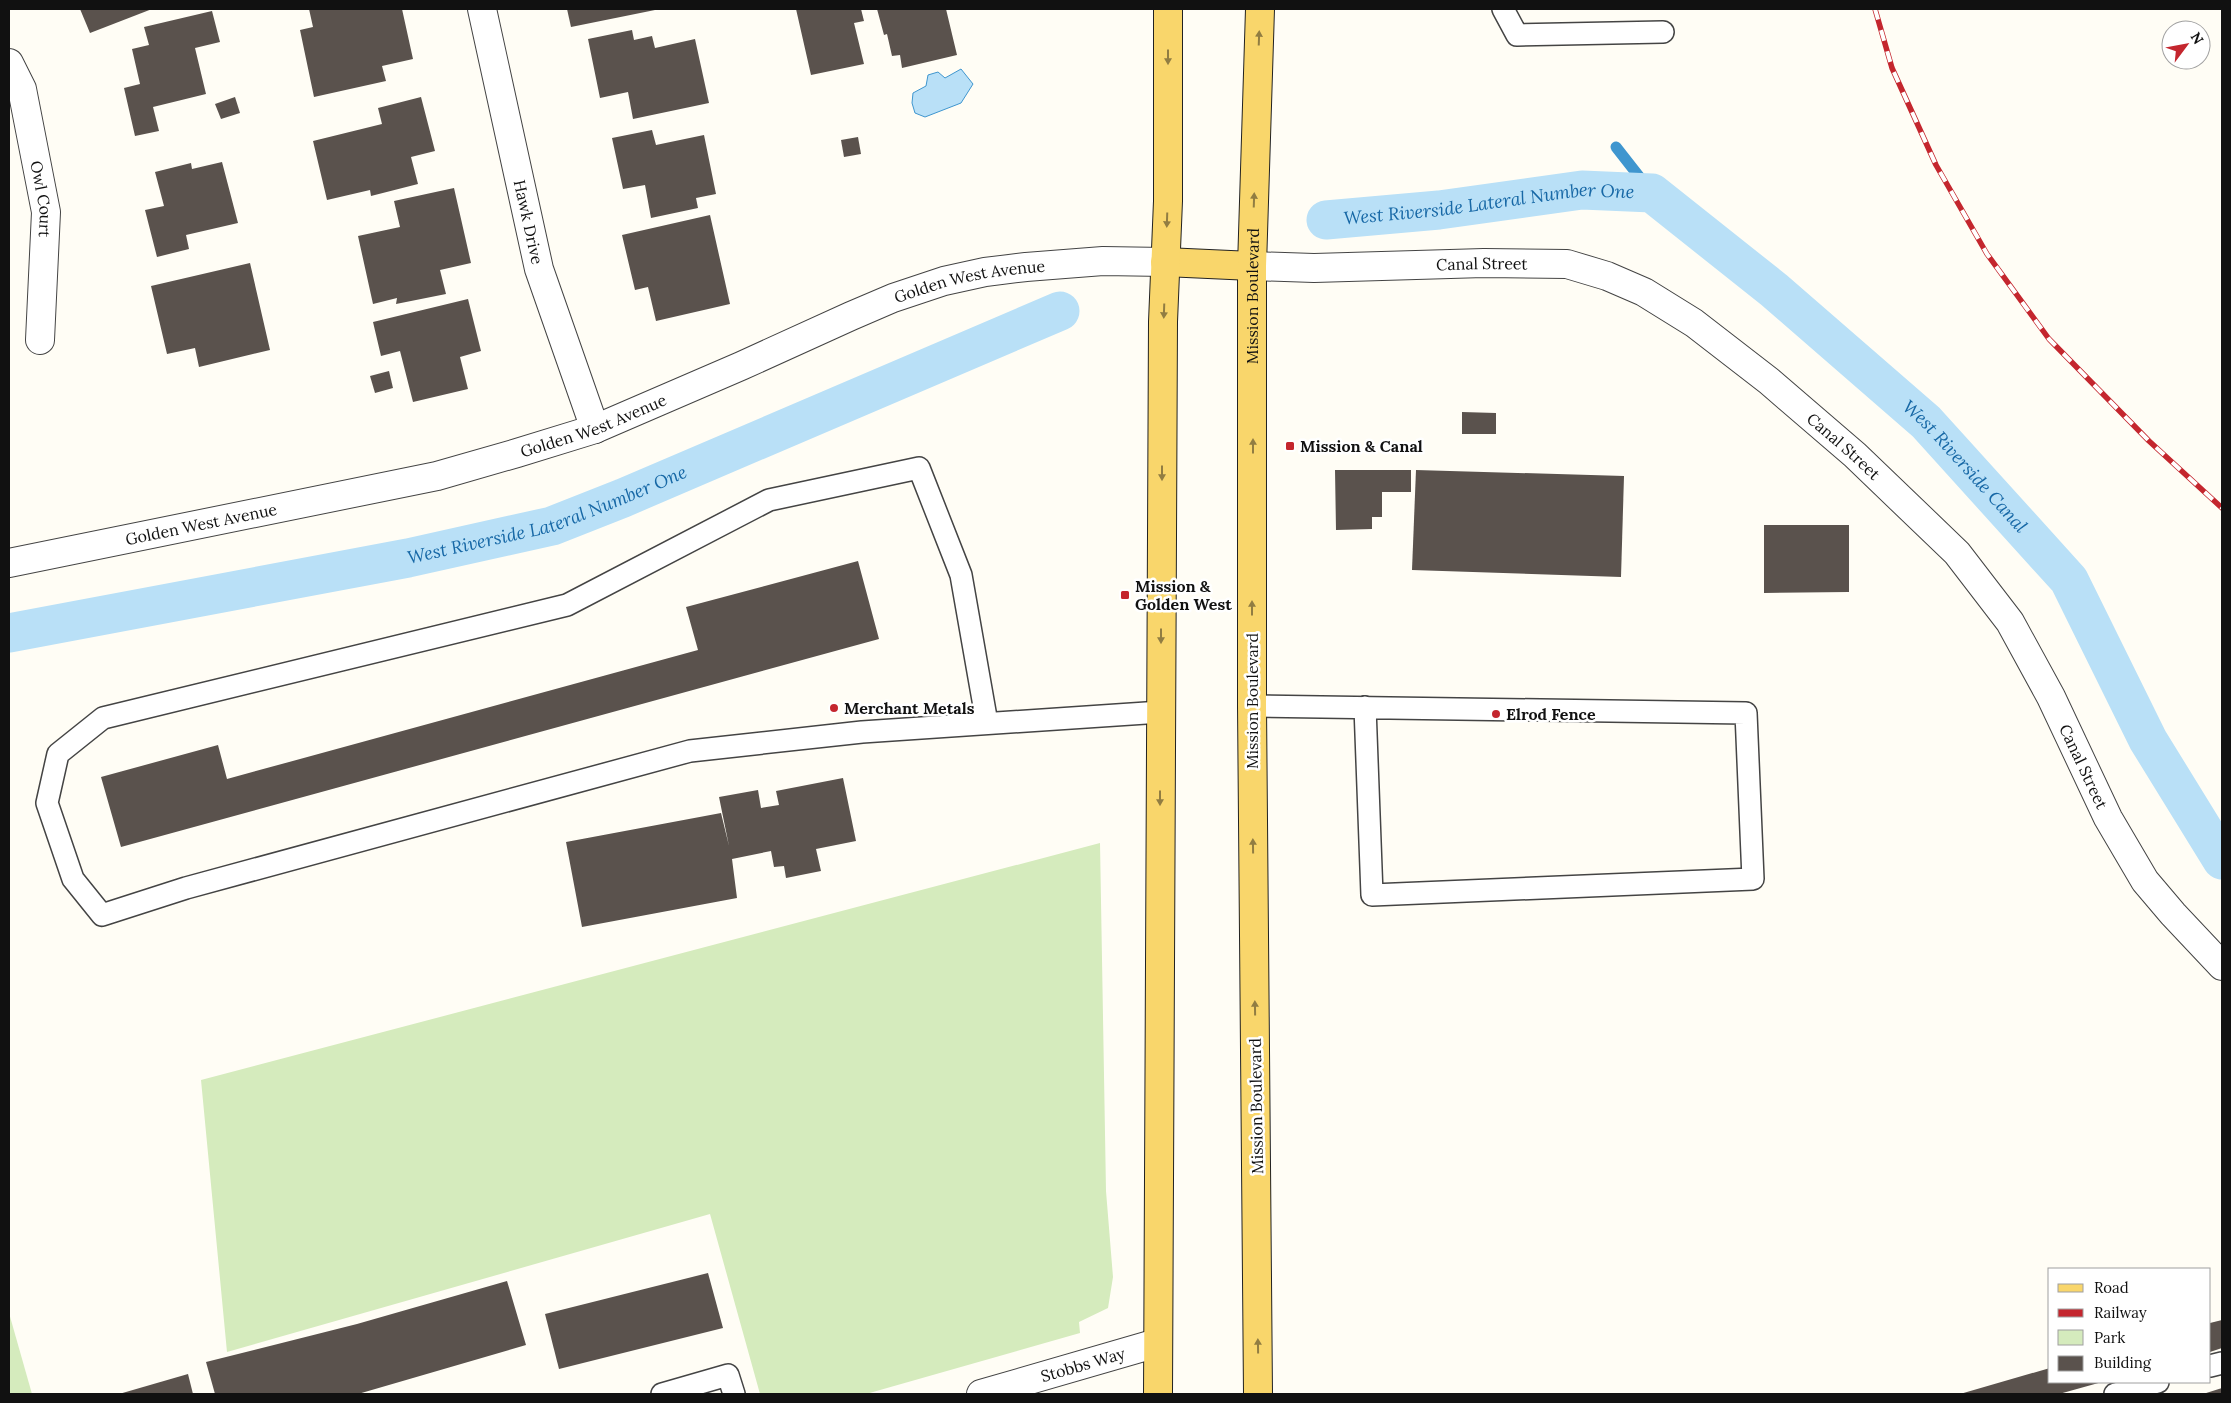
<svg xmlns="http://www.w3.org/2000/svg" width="2231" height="1403" viewBox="0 0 2231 1403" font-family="Lora,serif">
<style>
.green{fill:#d5ebbd}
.water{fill:#b9e0f7;stroke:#3f96cf}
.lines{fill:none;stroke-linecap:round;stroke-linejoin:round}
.stream{stroke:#3f96cf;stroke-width:11}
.canal{stroke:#b9e0f7;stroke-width:39}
.building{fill:#5a524d}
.service-casing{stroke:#444;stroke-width:24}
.minor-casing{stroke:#444;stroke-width:30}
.primary-casing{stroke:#222;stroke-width:30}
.service{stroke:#fff;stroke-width:21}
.minor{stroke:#fff;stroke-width:28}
.primary{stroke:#f9d66b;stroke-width:28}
.rail-casing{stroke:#c4262e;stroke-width:5.5}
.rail{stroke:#fff;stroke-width:4;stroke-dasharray:11;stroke-linecap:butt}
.oneway{fill:#917d42}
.poi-dot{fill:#c4262e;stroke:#fff;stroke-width:2}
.labels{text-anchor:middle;stroke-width:5;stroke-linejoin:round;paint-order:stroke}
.street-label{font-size:16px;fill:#111;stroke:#fff}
.poi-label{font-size:16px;font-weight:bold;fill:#111;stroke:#fff;text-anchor:start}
.water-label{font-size:18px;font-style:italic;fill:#1768a6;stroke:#fff}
</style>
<rect width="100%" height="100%" fill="#fffdf5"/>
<g class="green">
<path d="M1100,843L1106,1191L1113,1277L1108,1308L1079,1322L1080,1333L866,1394H760L710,1214L227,1352L201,1080Z"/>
<path d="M9,1313L32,1394H9Z"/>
</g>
<path class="water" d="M961,69L973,84L961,103L925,117L915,113L912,103L913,93L926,86L928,75L938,72L945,78Z"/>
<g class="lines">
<path class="stream" d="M1616,147L1652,193"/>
<g class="canal">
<path id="s1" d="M1326,220L1439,210L1582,190L1652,193L1774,290L1926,422L2069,580L2148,740L2222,860"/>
<path id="s2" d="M9,633L408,558L552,526L623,498L1060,311"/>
</g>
</g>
<g class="building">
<path d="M80,9H152L90,33Z"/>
<path d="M309,9H402L413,59L382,66L386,81L314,97L300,30L313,27Z"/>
<path d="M567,9H655V10L571,27Z"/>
<path d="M796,9H861L864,21L854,23L864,64L811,75Z"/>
<path d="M877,9H946L957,55L902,68L900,55L892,56L887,34L884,35Z"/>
<path d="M212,11L220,42L195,48L206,94L153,107L159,131L135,136L124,88L140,84L132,49L149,45L144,27Z"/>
<path d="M632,30L634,40L652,36L655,48L695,39L709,103L633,119L628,92L600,98L588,39Z"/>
<path d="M235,97L240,113L221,119L215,104Z"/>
<path d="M421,97L435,151L411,157L418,184L371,196L370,190L327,200L313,141L382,124L378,108Z"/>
<path d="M652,130L656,145L704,135L716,194L696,198L698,208L651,218L645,185L623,189L612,138Z"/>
<path d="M858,137L861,154L844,157L841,140Z"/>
<path d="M222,162L238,223L186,235L189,249L157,257L145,210L164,206L155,172L191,163L192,169Z"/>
<path d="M454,188L471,263L440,270L446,294L396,304L397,298L373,304L358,236L400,227L394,201Z"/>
<path d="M710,215L730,304L656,321L648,287L635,290L622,235Z"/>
<path d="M250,263L270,350L199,367L195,348L167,354L151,286Z"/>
<path d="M468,299L481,351L460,357L468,389L413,402L400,351L381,356L373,322Z"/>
<path d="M389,371L393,388L375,393L370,376Z"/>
<path d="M1462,412L1496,413V434H1462Z"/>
<path d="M1335,470H1411V492H1382V517H1372V529L1336,530Z"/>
<path d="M1416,470L1624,476L1621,577L1412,570Z"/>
<path d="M1764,525H1849V592L1764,593Z"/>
<path d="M858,561L879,639L121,847L101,777L218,745L227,779L698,650L686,607Z"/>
<path d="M843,778L856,841L816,849L821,871L786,878L784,866L774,867L771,851L732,859L737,898L582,927L566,842L721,813L729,846L719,797L758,790L761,808L779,805L776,791Z"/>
<path d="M708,1273L723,1328L559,1369L545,1314Z"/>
<path d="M507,1281L526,1345L358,1394H215L206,1362L357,1324Z"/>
<path d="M2222,1320V1348L2210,1352V1323Z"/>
<path d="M2050,1368V1382H2102L2059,1394H1960Z"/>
<path d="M188,1374L193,1394H119Z"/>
<path d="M2222,1388V1394H2203Z"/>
</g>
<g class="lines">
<g class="service-casing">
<g id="service">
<path d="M1503,9L1517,35L1663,32"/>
<path d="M1252,706L1746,713L1753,879L1372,895L1365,707"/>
<path d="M987,723L961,575L919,468L769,500L567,605L103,718L58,754L47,803L73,879L102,915L186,888L690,751L862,732L1161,712"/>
<path d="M2210,1366L2222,1363"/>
<path d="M662,1394L728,1375L734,1394"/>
<path d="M2115,1394L2158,1382"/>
</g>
</g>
<g class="minor-casing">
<g id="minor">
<path id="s3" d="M482,9L539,269L595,429"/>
<path id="s4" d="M9,63L22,89L46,212L40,340"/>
<path id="s5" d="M1252,266L1314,268L1484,263L1567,264L1607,276L1644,292L1694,323L1769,381L1855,455L1957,553L2010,622L2051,697L2108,818L2145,881L2173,914L2222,966"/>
<path id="s6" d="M9,563L437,476L517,453L595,429L741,366L851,316L893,298L944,281L985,272L1026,267L1103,261L1165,262"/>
<path id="s7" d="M981,1394L1157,1343"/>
</g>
</g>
<g class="primary-casing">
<g id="primary">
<path d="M1165,262L1252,266"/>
<path d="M1158,1394L1163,322L1168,201V9"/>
<path id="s8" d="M1258,1394L1252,706V266L1260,9"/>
</g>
</g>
<use href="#service" class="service"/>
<use href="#minor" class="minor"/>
<use href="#primary" class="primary"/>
<g class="rail-casing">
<path id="rail" d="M1875,9L1892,68L1936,165L1987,254L2049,339L2149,441L2222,508"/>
</g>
<use href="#rail" class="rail"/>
</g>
<defs><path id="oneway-solid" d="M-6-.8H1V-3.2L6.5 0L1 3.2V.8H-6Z" transform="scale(1.25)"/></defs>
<g class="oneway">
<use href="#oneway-solid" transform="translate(1259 38) rotate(-88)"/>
<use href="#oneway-solid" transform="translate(1168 57) rotate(90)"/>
<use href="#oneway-solid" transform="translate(1254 200) rotate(-88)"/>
<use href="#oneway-solid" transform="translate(1167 220) rotate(92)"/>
<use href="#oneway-solid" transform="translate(1164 311) rotate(92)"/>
<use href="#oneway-solid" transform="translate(1253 446) rotate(-90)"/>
<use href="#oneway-solid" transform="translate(1162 473) rotate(90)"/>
<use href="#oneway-solid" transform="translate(1252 608) rotate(-90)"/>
<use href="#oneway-solid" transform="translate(1161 636) rotate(90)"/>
<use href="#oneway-solid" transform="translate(1160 798) rotate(90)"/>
<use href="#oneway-solid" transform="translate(1253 846) rotate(-91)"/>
<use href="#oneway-solid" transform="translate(1255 1008) rotate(-91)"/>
<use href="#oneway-solid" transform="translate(1258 1346) rotate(-91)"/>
</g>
<g class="poi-dot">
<rect x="1285" y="441" width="10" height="10" rx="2.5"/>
<rect x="1120" y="590" width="10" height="10" rx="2.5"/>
<circle cx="834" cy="708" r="5"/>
<circle cx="1496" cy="714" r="5"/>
</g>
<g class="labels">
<g class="street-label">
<text dy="6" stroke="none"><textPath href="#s4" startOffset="141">Owl Court</textPath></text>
<text dy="6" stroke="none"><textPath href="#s3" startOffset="218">Hawk Drive</textPath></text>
<text dy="6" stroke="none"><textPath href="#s5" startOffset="230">Canal Street</textPath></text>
<text dy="6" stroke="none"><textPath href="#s6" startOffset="1006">Golden West Avenue</textPath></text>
<text dy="6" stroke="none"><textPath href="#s8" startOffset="1098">Mission Boulevard</textPath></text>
<text dy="6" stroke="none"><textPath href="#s6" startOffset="601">Golden West Avenue</textPath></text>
<text dy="6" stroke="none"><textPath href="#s5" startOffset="650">Canal Street</textPath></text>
<text dy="6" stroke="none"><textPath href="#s6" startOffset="196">Golden West Avenue</textPath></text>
<text transform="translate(1252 701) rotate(-90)" y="6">Mission Boulevard</text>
<text dy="6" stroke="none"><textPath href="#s5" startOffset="1055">Canal Street</textPath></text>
<text transform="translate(1256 1106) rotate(-91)" y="6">Mission Boulevard</text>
<text dy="6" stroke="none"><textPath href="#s7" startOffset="106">Stobbs Way</textPath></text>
</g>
<g class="poi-label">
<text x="1300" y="452">Mission &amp; Canal</text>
<text x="1135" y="592">Mission &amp;<tspan x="1135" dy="18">Golden West</tspan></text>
<text x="844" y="714">Merchant Metals</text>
<text x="1506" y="720">Elrod Fence</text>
</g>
<g class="water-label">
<text dy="6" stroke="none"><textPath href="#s1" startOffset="164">West Riverside Lateral Number One</textPath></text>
<text dy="6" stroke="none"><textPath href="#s1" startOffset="744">West Riverside Canal</textPath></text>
<text dy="6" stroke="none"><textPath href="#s2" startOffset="552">West Riverside Lateral Number One</textPath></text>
</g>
</g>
<rect width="2231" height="1403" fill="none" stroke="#111111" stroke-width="20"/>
<rect x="2048" y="1268" width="162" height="115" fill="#ffffff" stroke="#a0a0a0"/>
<rect x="2058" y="1284" width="25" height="8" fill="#f9d66b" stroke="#a0a0a0"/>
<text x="2094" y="1293" font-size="15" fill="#111111">Road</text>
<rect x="2058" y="1309" width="25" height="8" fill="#c4262e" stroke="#a0a0a0"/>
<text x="2094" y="1318" font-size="15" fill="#111111">Railway</text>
<rect x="2058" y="1330" width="25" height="15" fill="#d5ebbd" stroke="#a0a0a0"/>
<text x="2094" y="1343" font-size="15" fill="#111111">Park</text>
<rect x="2058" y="1356" width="25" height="15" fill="#5a524d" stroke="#a0a0a0"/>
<text x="2094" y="1368" font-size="15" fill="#111111">Building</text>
<g transform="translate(2186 45) rotate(58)"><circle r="24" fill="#ffffff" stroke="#a0a0a0"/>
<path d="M0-4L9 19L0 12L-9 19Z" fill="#c4262e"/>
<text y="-8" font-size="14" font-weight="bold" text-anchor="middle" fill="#111111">N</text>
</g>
</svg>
